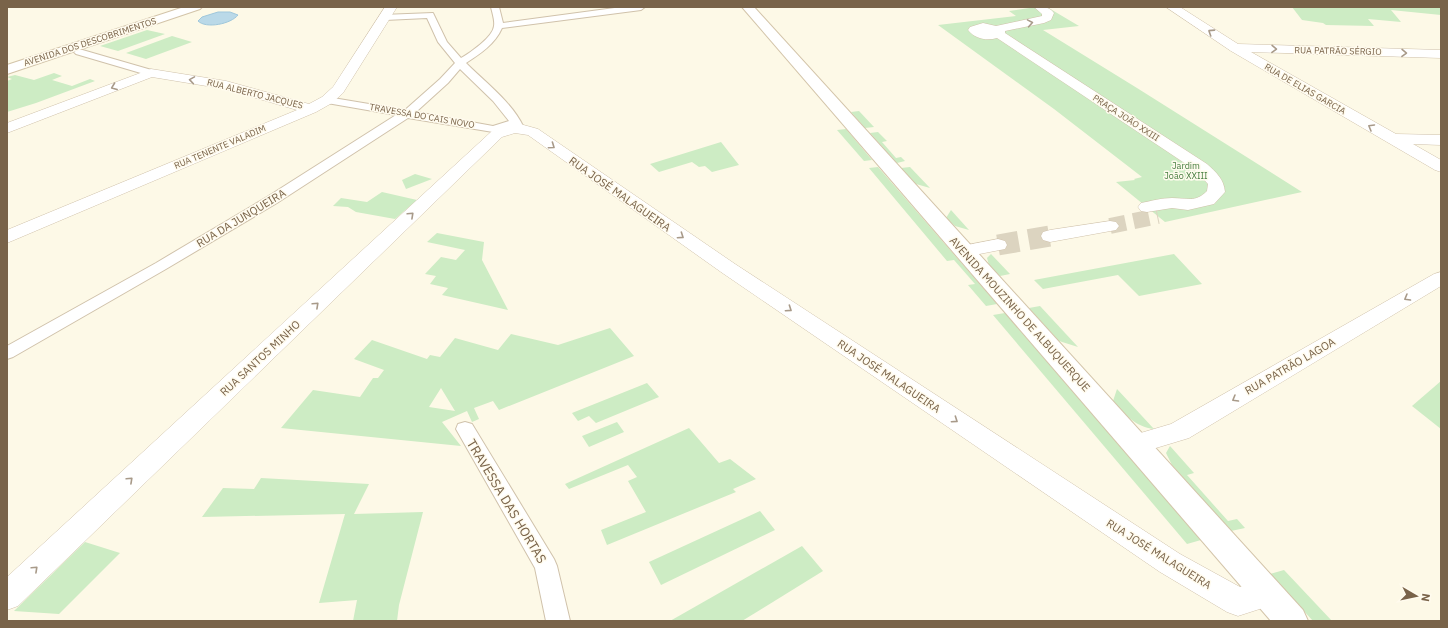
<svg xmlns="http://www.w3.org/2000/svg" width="1448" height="628" viewBox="0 0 1448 628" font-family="'IBM Plex Sans',sans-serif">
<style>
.green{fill:#cdecc4;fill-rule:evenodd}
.water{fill:#bad9e8;stroke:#9fc7db}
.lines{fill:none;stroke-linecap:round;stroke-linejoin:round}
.minor-tunnel-far1{stroke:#dcd4c0;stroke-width:16;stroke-dasharray:16 8;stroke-linecap:butt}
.minor-tunnel{stroke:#dcd4c0;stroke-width:21;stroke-dasharray:21 10;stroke-linecap:butt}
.pedestrian-casing{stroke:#d0c2ab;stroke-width:2}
.minor-casing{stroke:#d0c2ab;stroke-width:1}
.secondary-casing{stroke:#d3c4a9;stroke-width:2}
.pedestrian{fill:#fff;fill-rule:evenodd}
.minor{fill:#fff;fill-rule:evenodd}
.secondary{fill:#fff;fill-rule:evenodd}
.oneway{stroke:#a89a89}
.labels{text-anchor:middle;stroke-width:3;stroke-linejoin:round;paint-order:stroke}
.far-street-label{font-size:9px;fill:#796349;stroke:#fffbee}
.far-park-label{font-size:9px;fill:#487f41;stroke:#fffbee}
.street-label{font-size:11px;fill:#796349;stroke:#fffbee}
.near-street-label{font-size:13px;fill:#796349;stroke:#fffbee}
</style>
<rect width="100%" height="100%" fill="#fdf9e7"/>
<g class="green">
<path d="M1036,7H1047L1079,26L1043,30L1137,88L1302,192L1165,222L1116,182L1135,180L1134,179L1142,177L1054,109L938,25L1016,16L1009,11Z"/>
<path d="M1292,7H1441V15L1391,10L1401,22L1368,19L1374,26L1326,25L1323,23L1302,20Z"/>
<path d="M147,30L165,34L118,51L100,46Z"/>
<path d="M172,36L192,42L146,59L126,53Z"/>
<path d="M54,73L62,76L52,80L72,86L90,79L95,81L36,103L7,112V81L12,79L7,77L15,75L34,80Z"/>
<path d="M859,111L874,127L865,128L851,112Z"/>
<path d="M846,129L872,160L864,161L837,130Z"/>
<path d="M878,132L887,141L882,142L896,158L901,157L905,161L897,163L870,133Z"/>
<path d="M721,142L739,165L712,172L705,166L699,167L692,162L659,172L650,164Z"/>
<path d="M878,167L997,304L986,306L968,285L975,284L954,260L947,261L869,168Z"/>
<path d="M910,167L930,188L916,184L901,168Z"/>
<path d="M415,174L432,179L406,189L402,180Z"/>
<path d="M382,192L417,200L395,219L356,212L348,207L333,206L341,198L367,202Z"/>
<path d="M951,210L969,230L955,226L946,218Z"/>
<path d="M437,233L484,242L482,260L508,310L442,295L448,288L430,284L436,276L425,274L441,257L456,260L465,250L427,242Z"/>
<path d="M991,254L1010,274L1000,276L989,265L987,258Z"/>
<path d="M1174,254L1202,284L1139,296L1118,275L1043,289L1034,280Z"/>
<path d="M1040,306L1078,347L1059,341L1029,308Z"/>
<path d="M1005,313L1201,540L1187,544L993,315Z"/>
<path d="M610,328L634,356L499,410L493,401L474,408L479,419L472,422L467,411L442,422L461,446L281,428L313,390L360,397L373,378H378L384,370L354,359L372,340L427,359L430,355L440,357L455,338L498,350L511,334L558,345ZM441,388L455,411L429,407Z"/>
<path d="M1441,381V429L1412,406Z"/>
<path d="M647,383L659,397L596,423L589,416L578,421L572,413Z"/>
<path d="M1117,389L1154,429C1135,427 1125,414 1113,401Z"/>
<path d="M617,422L624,432L589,447L582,436Z"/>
<path d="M689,428L719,463L730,459L756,479L733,489L736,492L607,545L601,530L646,512L628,481L637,477L628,465L569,489L565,484Z"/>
<path d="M1170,446L1194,473L1187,475L1228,521L1237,519L1245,528L1231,531L1172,465L1166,453Z"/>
<path d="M261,478L369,484L354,514L423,512L399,605L397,621H353L357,600L319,603L345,514L202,517L223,488L254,489Z"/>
<path d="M760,511L775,530L661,585L649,562Z"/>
<path d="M85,542L120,553L59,614L14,611Z"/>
<path d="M802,546L823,571L742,621H670Z"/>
<path d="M1284,570L1332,621H1313L1270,574Z"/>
</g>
<path class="water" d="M218,12H230L238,15C231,24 206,29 198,21L202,17Z"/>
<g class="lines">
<path class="minor-tunnel-far1" d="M1110,226L1158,216"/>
<path class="minor-tunnel" d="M998,245L1050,236"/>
<g class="pedestrian-casing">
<g id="pedestrian">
<path d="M491,7H499L503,23L622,7H645L641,10L502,28C495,44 480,54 466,63C486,83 513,103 524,128L522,130H514L512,128L493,132L408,118L277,203L166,269L13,357L7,359V346L156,263L267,197L396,115L327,103L322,100L323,98L327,97L405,110L440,79L455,63L438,42L427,18L385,20L381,17L382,15L433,13L447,42L461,58C470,53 493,37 494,26C495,20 492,12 491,7ZM460,69L493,101L509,121L493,126L416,112L448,83Z"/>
<path d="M79,49L155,71L156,73L151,76L76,54L74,52Z"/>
<path d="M465,422L472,424L554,559L557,566L570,621H546L535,568L456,429L458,424Z"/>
</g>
</g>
<g class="minor-casing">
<g id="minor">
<path d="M385,7H397L343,93L332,103L316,112L7,243V230L297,110L225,89L152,77L7,133V123L151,69L226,81L309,104L322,97L333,87Z"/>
<path d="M1034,7C1042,7 1049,6 1054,13L1051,20L1044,23L1005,31V33L1207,164C1216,172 1224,179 1225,192L1214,204L1188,210L1172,208L1147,212L1141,211L1138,207L1141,203C1151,201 1162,198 1172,198C1187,198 1195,203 1207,191L1208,184L1195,170L997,38C987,41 975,39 968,30L970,27L983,23L996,26L1042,16V14Z"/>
<path d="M1166,7H1180L1238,44L1441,50V58L1251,52L1396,134L1441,135V145L1413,144L1441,160V172L1435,170L1231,51Z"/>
<path d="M520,124L538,129L735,264L1180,554L1240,587L1267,579L1278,583L1282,593L1278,603L1238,616L1227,612L1160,572L721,272L528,135L515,133L502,137L18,606L7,610V577L492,131L506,125Z"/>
<path d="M1110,221L1116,222L1119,226L1116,230L1050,242L1043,240L1041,236L1043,232L1050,230Z"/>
<path d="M998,239L1005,241L1007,245L1005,249L964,257L957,255L955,251L957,247Z"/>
<path d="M1441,272V286L1189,438L1136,454L1127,451L1123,444L1127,437L1171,424L1434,274Z"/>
</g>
</g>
<g class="secondary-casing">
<g id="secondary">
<path d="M184,7H202L200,9L7,74V65Z"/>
<path d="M742,7H754L1303,610L1308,621H1271Z"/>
</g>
</g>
<use href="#pedestrian" class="pedestrian"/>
<use href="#minor" class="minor"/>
<use href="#secondary" class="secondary"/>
</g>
<defs><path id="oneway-chevron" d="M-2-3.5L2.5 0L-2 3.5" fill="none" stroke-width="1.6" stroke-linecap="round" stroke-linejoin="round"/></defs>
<g class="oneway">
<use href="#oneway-chevron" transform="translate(1030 23) rotate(-10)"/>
<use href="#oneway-chevron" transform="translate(1211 32) rotate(-147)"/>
<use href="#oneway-chevron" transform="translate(1274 49) rotate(1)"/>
<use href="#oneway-chevron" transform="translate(1404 53) rotate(1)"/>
<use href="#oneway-chevron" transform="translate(192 80) rotate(-171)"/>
<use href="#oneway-chevron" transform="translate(114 87) rotate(159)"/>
<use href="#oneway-chevron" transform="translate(1371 127) rotate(-150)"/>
<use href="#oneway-chevron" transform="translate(552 146) rotate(35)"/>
<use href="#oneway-chevron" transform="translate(411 215) rotate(-43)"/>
<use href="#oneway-chevron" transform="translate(681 236) rotate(34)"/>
<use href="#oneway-chevron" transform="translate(1407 298) rotate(150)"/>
<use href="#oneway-chevron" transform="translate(316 305) rotate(-43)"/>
<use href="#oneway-chevron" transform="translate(789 309) rotate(34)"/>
<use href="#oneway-chevron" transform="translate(1235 399) rotate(150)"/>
<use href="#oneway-chevron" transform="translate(955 420) rotate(34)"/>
<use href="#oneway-chevron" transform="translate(130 480) rotate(-43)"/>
<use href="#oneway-chevron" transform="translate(35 569) rotate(-43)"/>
</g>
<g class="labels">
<g class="far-street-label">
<text transform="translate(90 42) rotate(-18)" y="3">AVENIDA DOS DESCOBRIMENTOS</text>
<text transform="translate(1338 51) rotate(1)" y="3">RUA PATRÃO SÉRGIO</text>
<text transform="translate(1305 89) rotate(30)" y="3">RUA DE ELIAS GARCIA</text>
<text transform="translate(255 94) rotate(14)" y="3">RUA ALBERTO JACQUES</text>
<text transform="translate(422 116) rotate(10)" y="3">TRAVESSA DO CAIS NOVO</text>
<text transform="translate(1126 118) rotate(33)" y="3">PRAÇA JOÃO XXIII</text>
<text transform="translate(220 147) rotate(-23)" y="3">RUA TENENTE VALADIM</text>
</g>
<g class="far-park-label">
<text x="1186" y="169">Jardim<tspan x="1186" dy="10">João XXIII</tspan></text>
</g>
<g class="street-label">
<text transform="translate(620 194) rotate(35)" y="4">RUA JOSÉ MALAGUEIRA</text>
<text transform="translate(241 218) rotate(-31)" y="4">RUA DA JUNQUEIRA</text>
<text transform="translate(1020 314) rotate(48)" y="4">AVENIDA MOUZINHO DE ALBUQUERQUE</text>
<text transform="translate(260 358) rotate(-43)" y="4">RUA SANTOS MINHO</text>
<text transform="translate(1290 366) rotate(-30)" y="4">RUA PATRÃO LAGOA</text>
<text transform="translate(889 376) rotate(34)" y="4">RUA JOSÉ MALAGUEIRA</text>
<text transform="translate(1159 554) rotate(32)" y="4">RUA JOSÉ MALAGUEIRA</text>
</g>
<g class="near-street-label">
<text transform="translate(507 501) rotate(59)" y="5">TRAVESSA DAS HORTAS</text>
</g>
</g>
<rect width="1448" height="628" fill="none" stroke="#796349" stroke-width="16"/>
<g transform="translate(1416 596) rotate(99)" stroke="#fffbee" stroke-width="3" paint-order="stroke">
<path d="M0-3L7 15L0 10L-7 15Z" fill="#796349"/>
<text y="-6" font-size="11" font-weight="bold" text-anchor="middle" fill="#796349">N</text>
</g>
</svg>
